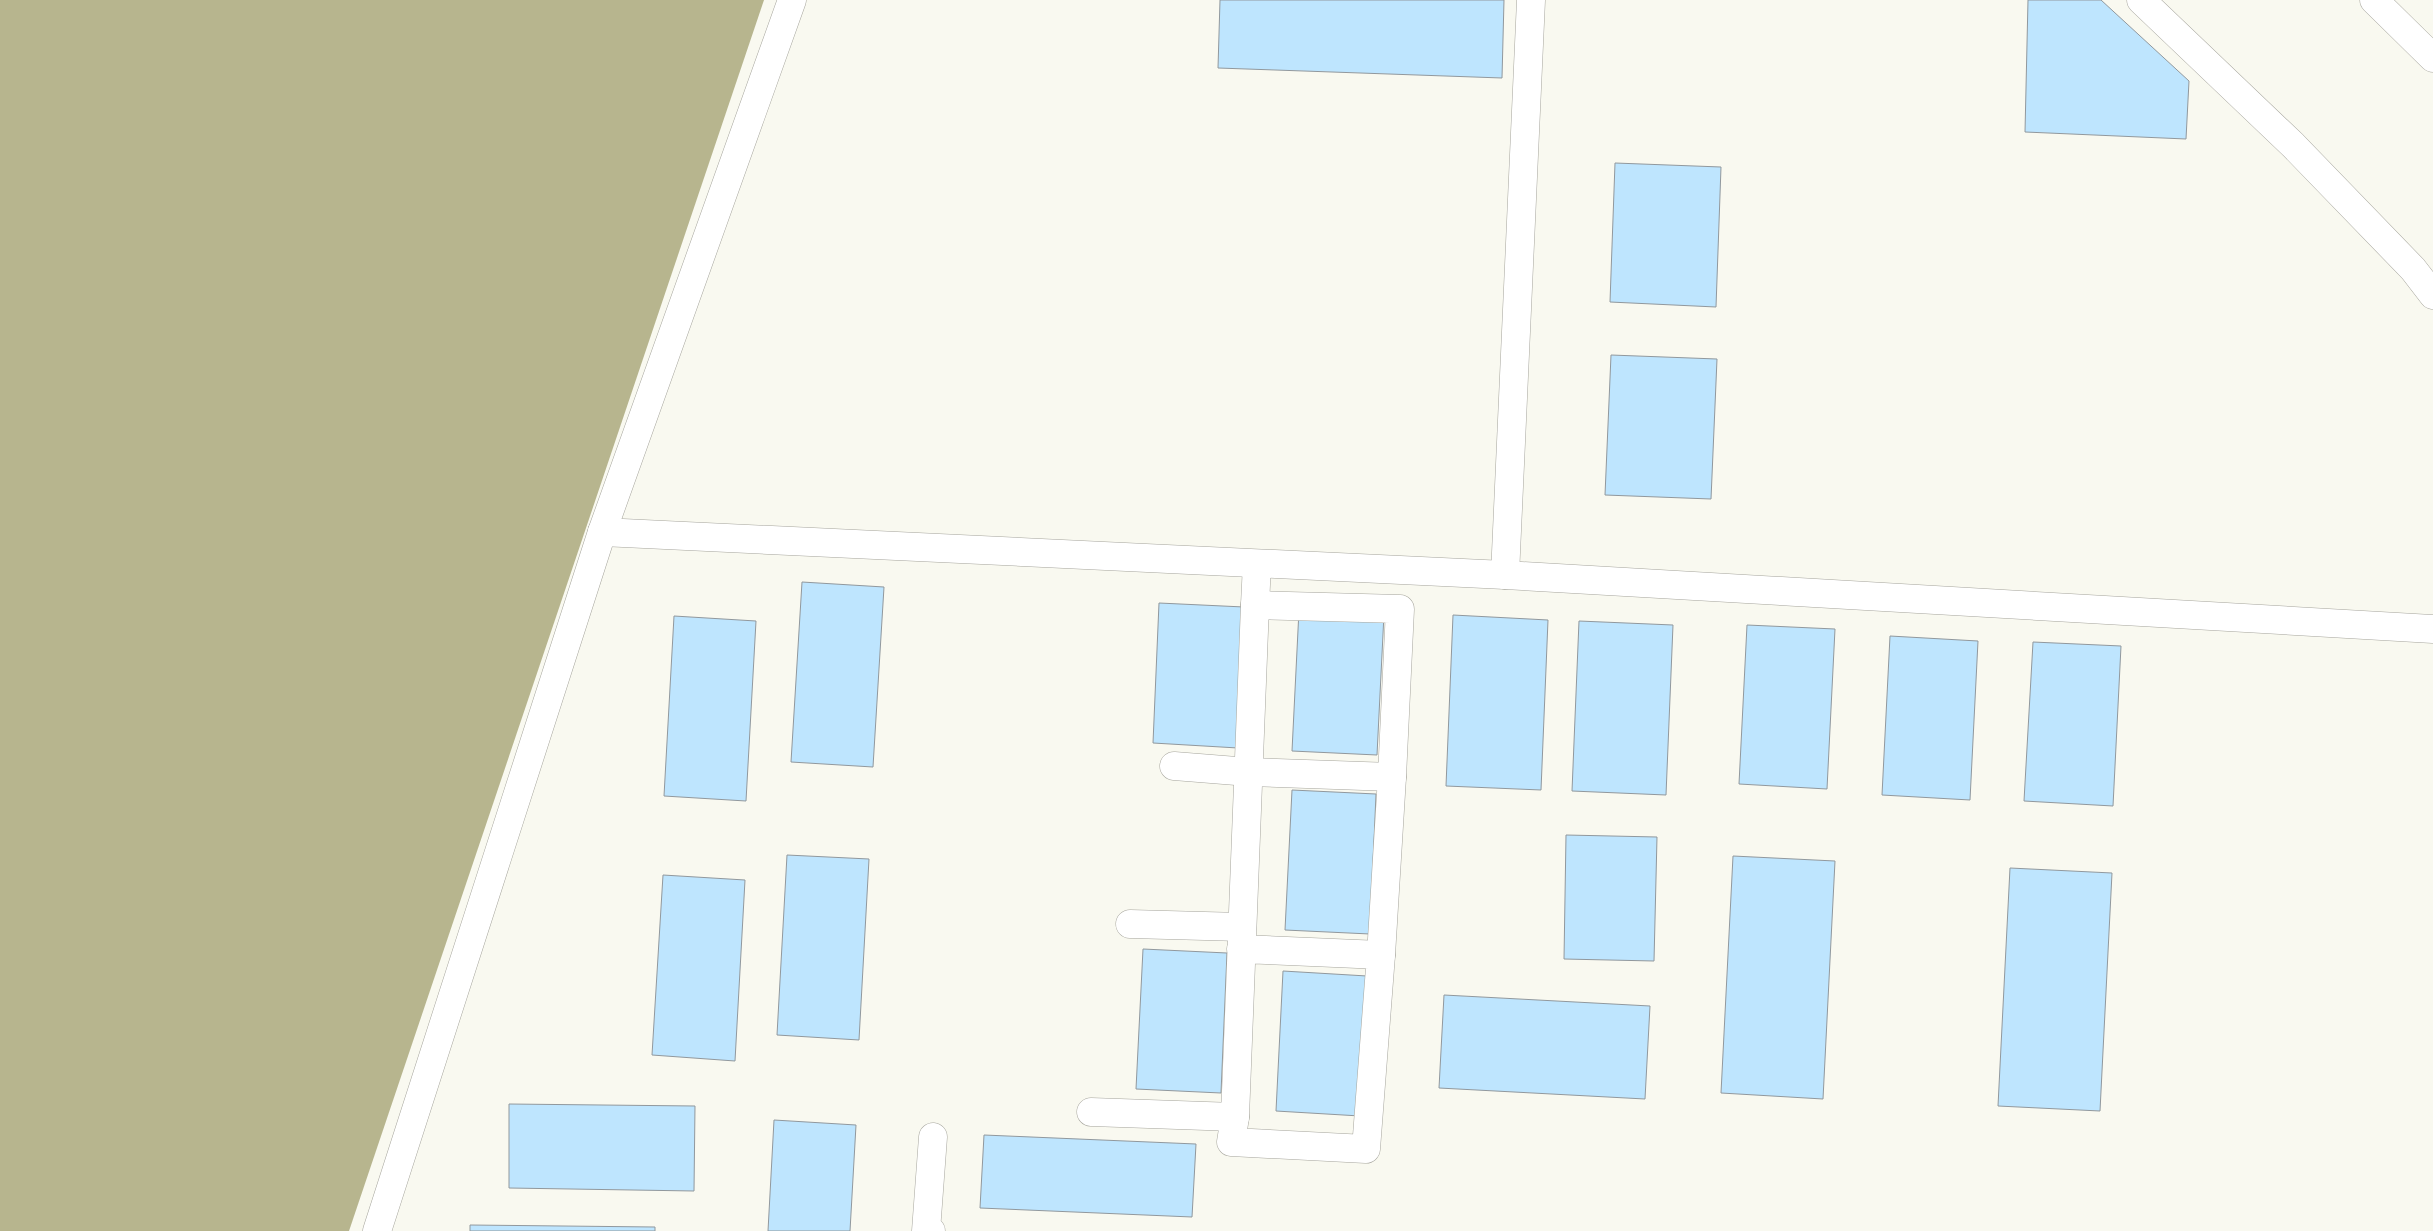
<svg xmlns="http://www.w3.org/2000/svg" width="2433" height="1231" viewBox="0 0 2433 1231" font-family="Raleway,sans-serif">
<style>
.forest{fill:#b7b58e}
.building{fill:#bee5fe;stroke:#91989d}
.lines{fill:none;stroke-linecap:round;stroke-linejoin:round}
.minor-casing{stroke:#a6a59d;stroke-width:29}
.major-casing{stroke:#a6a59d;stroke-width:29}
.minor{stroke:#fff;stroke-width:28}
.major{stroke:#fff;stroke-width:28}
</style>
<rect width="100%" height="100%" fill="#f9f9f0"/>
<path class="forest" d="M0,0H764L349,1231H0Z"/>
<g class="building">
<path d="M1220,0H1504L1502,78L1218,68Z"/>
<path d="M2028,0H2101L2189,81L2186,139L2025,132Z"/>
<path d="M1615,163L1721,167L1716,307L1610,302Z"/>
<path d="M1611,355L1717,359L1711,499L1605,495Z"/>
<path d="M802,582L884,587L873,767L791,762Z"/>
<path d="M1159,603L1244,607L1238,748L1153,743Z"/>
<path d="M1299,610L1384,614L1377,755L1292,751Z"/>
<path d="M1453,615L1548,620L1541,790L1446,786Z"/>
<path d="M674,616L756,621L746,801L664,796Z"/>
<path d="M1579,621L1673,625L1666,795L1572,791Z"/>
<path d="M1747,625L1835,629L1827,789L1739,784Z"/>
<path d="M1890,636L1978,641L1970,800L1882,795Z"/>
<path d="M2033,642L2121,646L2113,806L2024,801Z"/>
<path d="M1292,790L1376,794L1370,934L1285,930Z"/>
<path d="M1566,835L1657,837L1654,961L1564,959Z"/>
<path d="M787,855L869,859L859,1040L777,1035Z"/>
<path d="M1733,856L1835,861L1823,1099L1721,1093Z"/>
<path d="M2010,868L2112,873L2100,1111L1998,1106Z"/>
<path d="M663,875L745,880L735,1061L652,1055Z"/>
<path d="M1143,949L1227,953L1221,1093L1136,1089Z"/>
<path d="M1283,971L1367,976L1360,1116L1276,1111Z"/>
<path d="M1444,995L1650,1006L1645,1099L1439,1088Z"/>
<path d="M509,1104L695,1106L694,1191L509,1188Z"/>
<path d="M774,1120L856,1125L850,1231H768Z"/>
<path d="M984,1135L1196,1144L1192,1217L980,1208Z"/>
<path d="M470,1225L655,1227V1231H470Z"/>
</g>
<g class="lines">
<g class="minor-casing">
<g id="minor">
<path d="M2141,0L2293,145L2413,269L2433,295"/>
<path d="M602,532L1505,575L2433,629"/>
<path d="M1505,575L1531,0"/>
<path d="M1255,605L1400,609L1392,777"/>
<path d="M1174,766L1249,772L1392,777L1381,955"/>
<path d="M1130,924L1242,927"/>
<path d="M1241,949L1381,955L1366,1149L1231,1142L1235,1117L1255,605L1257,564"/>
<path d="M1091,1112L1235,1117"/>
<path d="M377,1231L602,532L792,0"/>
<path d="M931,1231H926L933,1137"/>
</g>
</g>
<g class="major-casing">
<path id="major" d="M2374,0L2433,58"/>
</g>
<use href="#minor" class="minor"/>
<use href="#major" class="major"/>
</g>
</svg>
